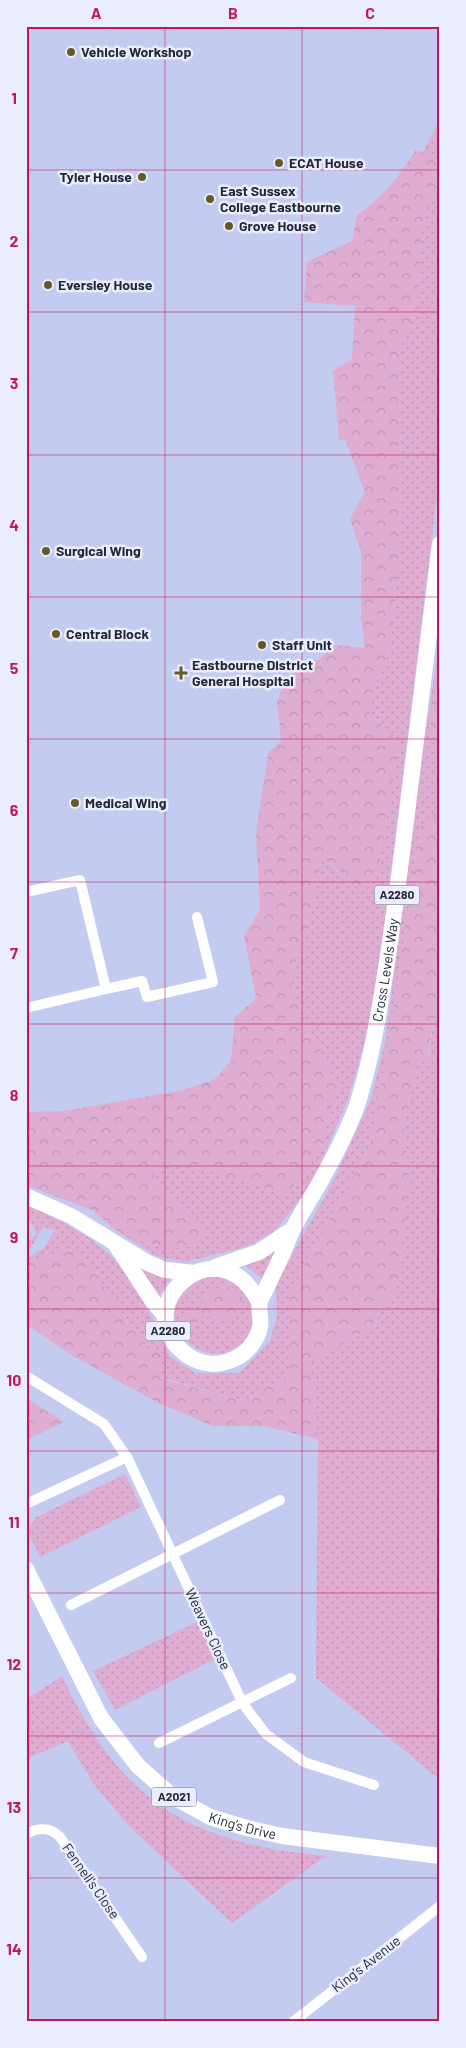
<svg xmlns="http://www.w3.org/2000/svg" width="466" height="2048" viewBox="0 0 466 2048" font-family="Barlow,sans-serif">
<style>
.grass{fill:url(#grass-dots);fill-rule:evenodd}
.forest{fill:url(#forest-crowns)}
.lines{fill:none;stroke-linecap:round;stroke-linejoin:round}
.street{stroke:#fff;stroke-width:10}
.primary{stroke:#fff;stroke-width:16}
.grid{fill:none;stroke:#c2185b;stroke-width:1;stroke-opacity:0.55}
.poi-dot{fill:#655926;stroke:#eaedfd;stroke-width:2}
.labels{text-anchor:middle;stroke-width:5;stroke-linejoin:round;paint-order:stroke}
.shield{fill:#eaedfd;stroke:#5f6271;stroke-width:1}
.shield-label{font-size:12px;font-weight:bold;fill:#242735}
.poi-label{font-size:14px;font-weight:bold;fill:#242735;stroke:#eaedfd;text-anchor:start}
.street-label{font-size:14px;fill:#242735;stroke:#eaedfd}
.neatline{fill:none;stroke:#c2185b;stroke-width:2}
.grid-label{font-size:16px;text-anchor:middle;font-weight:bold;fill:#c2185b}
</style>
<defs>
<pattern id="grass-dots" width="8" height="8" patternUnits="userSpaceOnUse" patternTransform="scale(1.25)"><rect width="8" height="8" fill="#dfacd2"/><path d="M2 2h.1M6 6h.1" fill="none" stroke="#bf94b5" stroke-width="1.8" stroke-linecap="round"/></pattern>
<pattern id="forest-crowns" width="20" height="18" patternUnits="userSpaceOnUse" patternTransform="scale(1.25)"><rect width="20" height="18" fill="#dfacd2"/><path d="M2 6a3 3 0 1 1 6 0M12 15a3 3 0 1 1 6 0" fill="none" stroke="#bf94b5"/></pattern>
</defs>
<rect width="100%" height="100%" fill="#c4cbf0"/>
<g class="grass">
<path d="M440,120V162L430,153L423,152Z"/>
<path d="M440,181V473L381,953L366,1039L348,1099L320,1165L308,1188L287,1216L273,1232L246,1247L185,1262L156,1256L114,1229L166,1249L210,1234L153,1177L162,1161L209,1171L316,1157L339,1087L303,1016L290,982L311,913L322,857L340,874L399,747C392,732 383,723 369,713L373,694L388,655L394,620L402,503L398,357L417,306L422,227Z"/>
<path d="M440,639L430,728L432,742L440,747V809L421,826L387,1050L370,1146L290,1291L289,1375L244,1401L160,1377L139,1332L126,1321L90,1265L67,1248L53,1255L26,1263V1259L44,1248L55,1230L43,1227L30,1249L26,1250V1243L37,1234L26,1213V1204L65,1223L91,1239L117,1261L138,1292L163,1338L169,1356L195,1373H239L270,1341L277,1317L276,1284L333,1182L371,1099L385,1042L425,736Z"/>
<path d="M440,986V1780L316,1678L318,1439L311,1361L336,1349L348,1339L375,1328L409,1178L404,1122L417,1066L428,1058Z"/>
<path d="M280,1242L262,1279L244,1264Z"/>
<path d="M135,1262L171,1276L160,1295Z"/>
<path d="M200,1277H231L254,1306C254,1314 254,1323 252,1330C250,1335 245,1341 240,1345C205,1373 155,1326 182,1292C187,1286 195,1282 200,1277ZM225,1286L231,1287L239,1293L217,1319L212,1315H185L200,1308C206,1295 212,1290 225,1286Z"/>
<path d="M125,1474L141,1507L40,1557L28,1532L35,1518Z"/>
<path d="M197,1622L215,1659L115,1710L93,1671Z"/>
<path d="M62,1676C82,1718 106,1760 142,1791C192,1836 261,1850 326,1856L232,1923L127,1824L93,1783L68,1741L26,1759V1700Z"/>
</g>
<g class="forest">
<path d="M415,151L430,153L440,162V181L422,227L417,306L398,357L402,503L394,620L388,655L373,694L369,713L392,733L399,747L377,878L363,892L322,857L311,913L290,982L303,1016L339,1087L316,1157L286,1195L209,1171L162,1161L153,1177L211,1234L189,1247L166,1249L114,1229L92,1210L26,1185V1112L64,1111L184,1090L215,1079L231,1061L235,1017L256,998L244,936L260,909L256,833L268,753L281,741L277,701L287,677L322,657L335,645L365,648L361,618V551L350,519L365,492L345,439L339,441L333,371L352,359L355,306L304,302L307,262L352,241L357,215C385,195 397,179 415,151Z"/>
<path d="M440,640V747L432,743L430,729Z"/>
<path d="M440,809V986L427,1059L417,1066L404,1122L409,1178L401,1278L393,1295L379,1306L375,1328L348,1339L336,1349L311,1361L318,1439L264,1426H213L158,1403L73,1356L26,1324V1263L53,1255L67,1248L90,1265L126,1321L139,1332L147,1348L163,1353L160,1378L244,1401L289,1375L290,1291L370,1146L387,1050L421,825Z"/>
<path d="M225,1286C257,1291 241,1335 212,1315L192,1325L185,1315L200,1308C206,1297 212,1288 225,1286Z"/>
<path d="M26,1398L64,1422L26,1440Z"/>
</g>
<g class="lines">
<g class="street">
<path d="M26,892L80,880L106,989L26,1008"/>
<path d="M106,989L142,981L147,997L213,982L197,917"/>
<path d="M26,1376L104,1424L127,1457L243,1704L266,1734L304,1762L374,1785"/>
<path d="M26,1504L127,1457"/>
<path d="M71,1605L280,1500"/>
<path d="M159,1743L291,1678"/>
<path d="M26,1834C39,1827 50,1827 60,1837L142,1957"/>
<path d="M293,2022L440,1906"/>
</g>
<g class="primary">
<path d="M26,1196L71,1216L148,1263L165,1270L195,1273"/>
<path d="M116,1245L152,1300L166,1317"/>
<path d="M215,1267L259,1252L293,1229"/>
<path id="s1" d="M259,1302C218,1222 128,1306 182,1351C193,1361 208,1366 222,1363C237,1360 249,1351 256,1338C265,1322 257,1313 260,1301C261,1297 263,1295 265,1291C270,1280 276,1268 281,1257C286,1247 289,1236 294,1227C302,1212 311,1198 319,1184C332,1161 345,1136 355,1111C367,1076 374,1041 380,1005C390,949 397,893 404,837C416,740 428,642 440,544"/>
<path id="s2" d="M26,1569L101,1718L138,1766L172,1796L210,1817L247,1828L282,1836L440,1856"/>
</g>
</g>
<path class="grid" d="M165,26V2022M302,26V2022M26,170H440M26,312H440M26,455H440M26,597H440M26,739H440M26,882H440M26,1024H440M26,1166H440M26,1309H440M26,1451H440M26,1593H440M26,1736H440M26,1878H440"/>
<g class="poi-dot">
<circle cx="71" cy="52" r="5"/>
<circle cx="279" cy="163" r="5"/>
<circle cx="142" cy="177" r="5"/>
<circle cx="210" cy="199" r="5"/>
<circle cx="229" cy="226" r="5"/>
<circle cx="48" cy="285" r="5"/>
<circle cx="46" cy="551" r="5"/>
<circle cx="56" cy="634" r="5"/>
<circle cx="262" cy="645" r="5"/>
<path d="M178.5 665.5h5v5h5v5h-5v5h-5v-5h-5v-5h5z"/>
<circle cx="75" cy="803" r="5"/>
</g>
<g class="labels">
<g class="shield">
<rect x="374.5" y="885.5" width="45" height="19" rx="4"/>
<rect x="145.5" y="1321.5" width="45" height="19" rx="4"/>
<rect x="151.5" y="1787.5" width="45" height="19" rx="4"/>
</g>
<g class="shield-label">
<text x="397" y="899">A2280</text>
<text x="168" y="1335">A2280</text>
<text x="174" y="1801">A2021</text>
</g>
<g class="poi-label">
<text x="81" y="57">Vehicle Workshop</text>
<text x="289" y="168">ECAT House</text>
<text x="132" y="182" text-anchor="end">Tyler House</text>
<text x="220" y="196">East Sussex<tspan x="220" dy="16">College Eastbourne</tspan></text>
<text x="239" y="231">Grove House</text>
<text x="58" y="290">Eversley House</text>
<text x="56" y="556">Surgical Wing</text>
<text x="66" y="639">Central Block</text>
<text x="272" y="650">Staff Unit</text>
<text x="192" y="670">Eastbourne District<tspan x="192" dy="16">General Hospital</tspan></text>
<text x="85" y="808">Medical Wing</text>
</g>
<g class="street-label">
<text dy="5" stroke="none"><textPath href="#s1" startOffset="655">Cross Levels Way</textPath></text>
<text transform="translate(208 1629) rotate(65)" y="5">Weavers Close</text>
<text dy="5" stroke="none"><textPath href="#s2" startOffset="350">King's Drive</textPath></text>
<text transform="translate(91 1881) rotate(55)" y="5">Fennell's Close</text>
<text transform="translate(366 1964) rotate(-38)" y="5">King's Avenue</text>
</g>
</g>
<rect width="466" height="2048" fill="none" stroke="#eaedfd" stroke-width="55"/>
<rect x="28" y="28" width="410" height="1992" class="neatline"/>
<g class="grid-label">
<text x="96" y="19">A</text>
<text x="233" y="19">B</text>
<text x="370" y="19">C</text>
<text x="14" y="104">1</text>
<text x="14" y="247">2</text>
<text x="14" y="389">3</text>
<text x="14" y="531">4</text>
<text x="14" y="674">5</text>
<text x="14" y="816">6</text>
<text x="14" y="959">7</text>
<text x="14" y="1101">8</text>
<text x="14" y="1243">9</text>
<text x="14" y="1386">10</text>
<text x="14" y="1528">11</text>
<text x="14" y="1670">12</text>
<text x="14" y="1813">13</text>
<text x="14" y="1955">14</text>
</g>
</svg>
